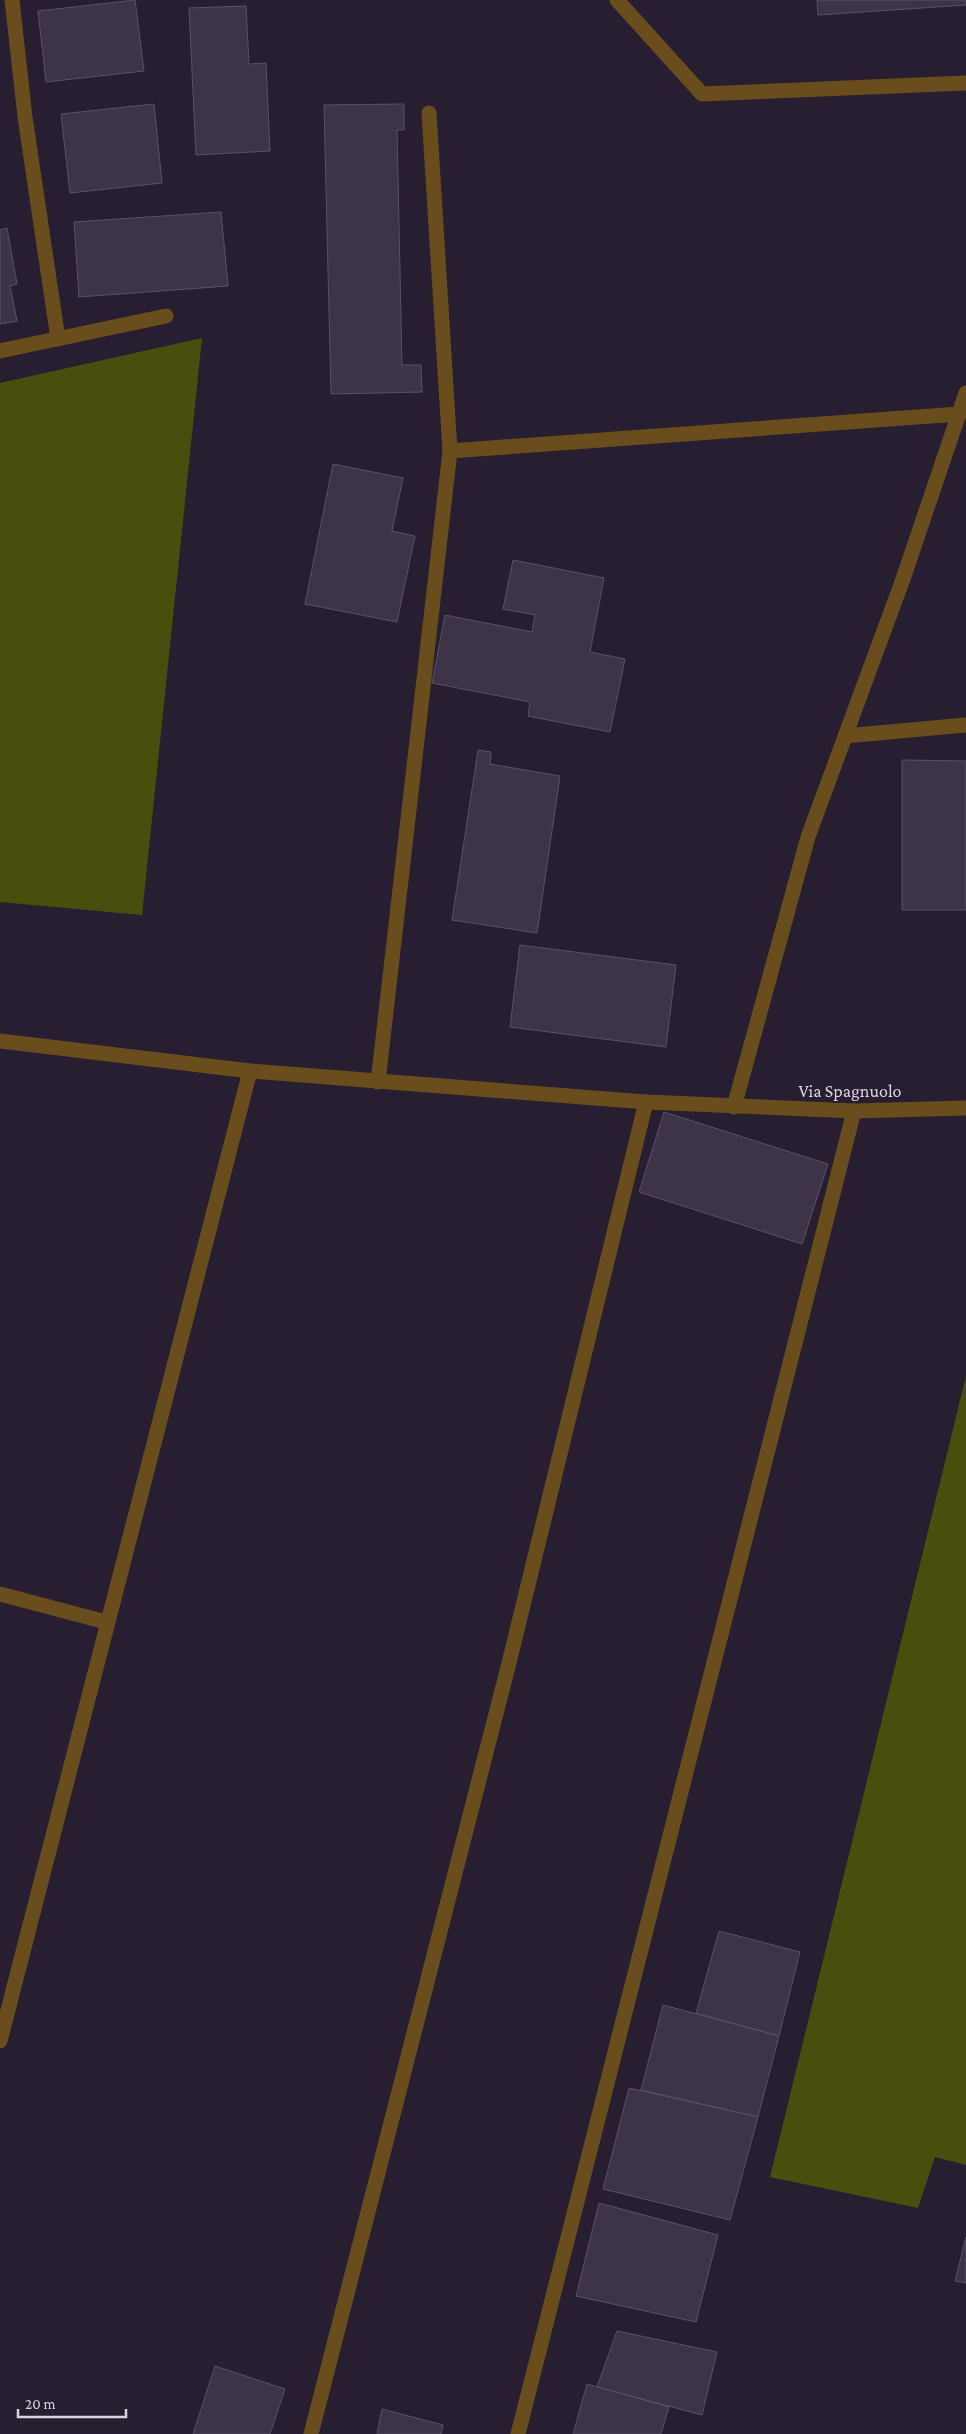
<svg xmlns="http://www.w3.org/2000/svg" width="966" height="2434" font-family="'Crimson Pro',serif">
<rect width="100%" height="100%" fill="#271e31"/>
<!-- green -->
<g fill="#494e0d">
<path d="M202 338 142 915 0 902V383Z"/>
<path d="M966 1376V2165L935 2157 918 2208 770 2177Z"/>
</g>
<!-- building -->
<g fill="#3e3448" stroke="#5a5166">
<path d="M135 0 144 71 46 82 38 11Z"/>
<path d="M817 0H966V5L818 15Z"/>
<path d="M246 6 249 64 266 63 270 151 196 155 189 8Z"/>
<path d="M154 104 162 183 70 193 61 114Z"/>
<path d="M404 104V130H397L402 365H421L422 392 331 394 324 105Z"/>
<path d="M221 212 228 286 79 297 74 222Z"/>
<path d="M7 228 17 284 10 286 17 321 0 324V230Z"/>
<path d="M333 464 403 478 392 531 415 536 397 622 305 604Z"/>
<path d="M513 560 604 578 590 652 625 659 610 732 528 716 530 702 432 683 445 615 532 632 535 615 503 609Z"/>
<path d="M478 750 491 752 490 764 560 776 537 933 452 920Z"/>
<path d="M902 760 966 761V910H902Z"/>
<path d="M520 945 676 965 666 1047 510 1027Z"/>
<path d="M664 1112 828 1164 802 1244 639 1192Z"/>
<path d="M719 1931 800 1952 779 2036 696 2013Z"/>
<path d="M663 2005 779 2036 758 2117 641 2090Z"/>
<path d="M629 2088 758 2117 730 2220 603 2189Z"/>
<path d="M599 2203 718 2235 696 2322 576 2296Z"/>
<path d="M966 2237V2283L955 2281Z"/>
<path d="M617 2331 717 2352 702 2415 597 2387Z"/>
<path d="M215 2366 285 2389 270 2434H193Z"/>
<path d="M587 2384 669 2407 661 2434H573Z"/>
<path d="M382 2409 443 2425 441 2434H377Z"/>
</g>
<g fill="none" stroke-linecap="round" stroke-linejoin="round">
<!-- street -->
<g stroke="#694d1d" stroke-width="15">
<path d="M12 0 25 117 58 339"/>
<path d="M617 0 702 94 966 83"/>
<path d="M0 351 166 316"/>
<path d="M450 451 959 414"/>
<path d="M845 736 966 725"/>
<path d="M0 1041 250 1071 646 1102 854 1111 966 1108"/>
<path d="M378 1082 450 451 429 113"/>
<path d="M734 1107 808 837 903 579 966 393"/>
<path d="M0 1594 106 1622"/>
<path d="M0 2041 250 1071"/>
<path d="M311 2434 508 1667 646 1102"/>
<path d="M518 2434 854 1111"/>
</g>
</g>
<g text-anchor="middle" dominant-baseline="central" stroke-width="4" stroke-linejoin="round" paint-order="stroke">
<!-- street labels -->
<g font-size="18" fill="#dad4e1" stroke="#271e31">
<text x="850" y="1091">Via Spagnuolo</text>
</g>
</g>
<!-- scale -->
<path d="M18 2409v8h108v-8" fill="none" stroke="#dad4e1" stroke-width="2.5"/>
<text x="25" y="2409" font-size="15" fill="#dad4e1" stroke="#271e31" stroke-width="4" paint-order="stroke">20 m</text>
</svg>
